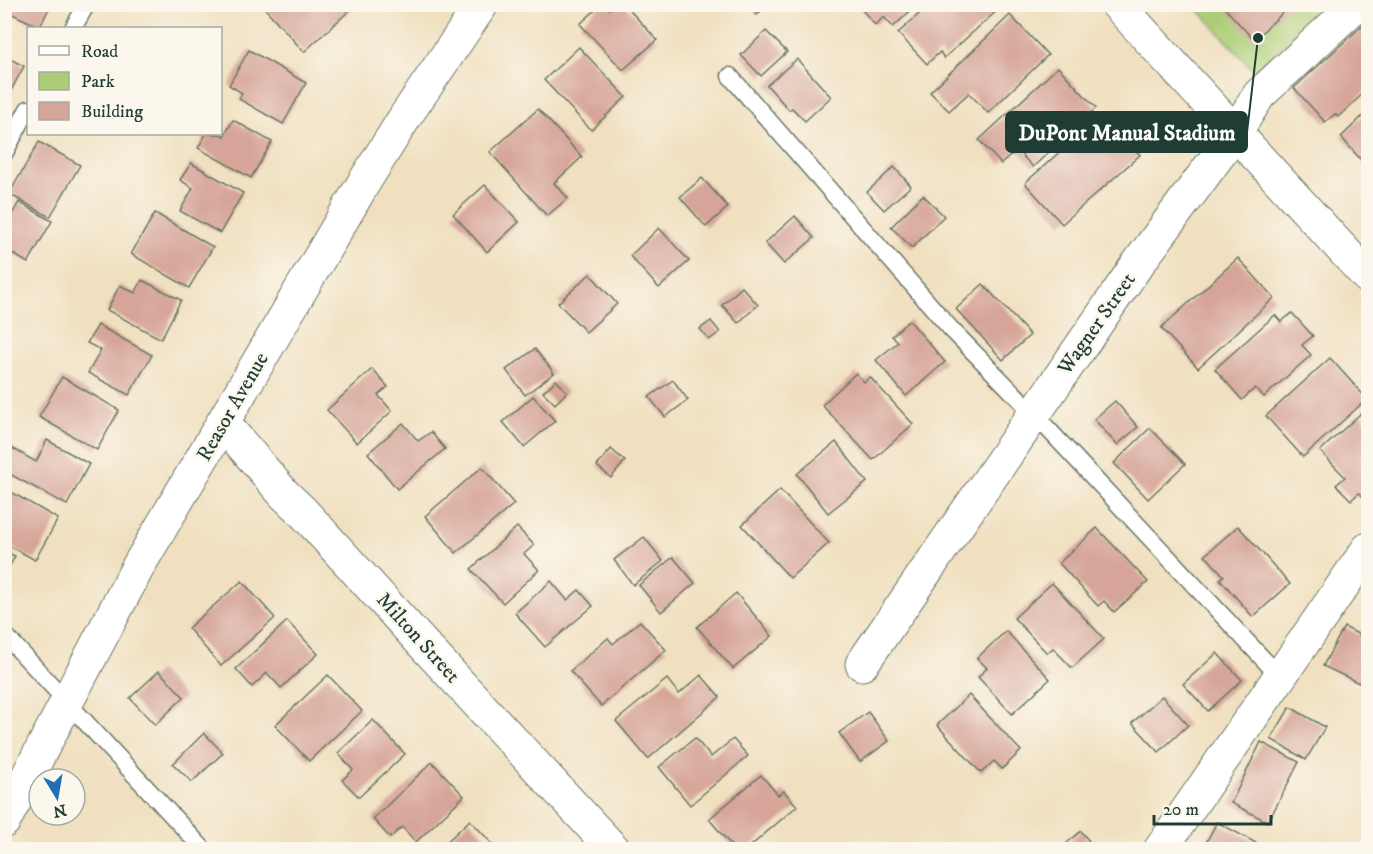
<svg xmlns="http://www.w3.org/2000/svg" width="1373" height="854" font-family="'IM FELL DW Pica',serif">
<rect width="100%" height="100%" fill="#fbf7ec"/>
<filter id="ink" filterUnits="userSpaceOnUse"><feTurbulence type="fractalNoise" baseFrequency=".0167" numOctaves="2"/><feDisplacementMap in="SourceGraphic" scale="12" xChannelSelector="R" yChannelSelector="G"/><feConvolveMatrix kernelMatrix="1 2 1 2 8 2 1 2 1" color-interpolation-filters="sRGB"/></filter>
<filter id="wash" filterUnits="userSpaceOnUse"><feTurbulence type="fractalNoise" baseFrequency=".008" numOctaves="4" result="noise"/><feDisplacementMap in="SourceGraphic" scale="24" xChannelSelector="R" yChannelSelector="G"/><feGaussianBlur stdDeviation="1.35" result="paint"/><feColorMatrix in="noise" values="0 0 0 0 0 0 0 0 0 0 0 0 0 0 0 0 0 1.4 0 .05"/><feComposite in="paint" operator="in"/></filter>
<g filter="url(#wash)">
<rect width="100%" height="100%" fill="#f0e0c0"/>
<!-- green -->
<path fill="#accd75" stroke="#668554" stroke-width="1.5" d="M1194 5H1329L1255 72Z"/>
<g id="blocks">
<!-- building -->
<g fill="#d6a498">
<path d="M5 4H51L40 27 4 10Z"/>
<path d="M261 4H345L350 10 304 52Z"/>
<path d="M602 4H605L609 9 614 4H624L657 40 623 70 580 24Z"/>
<path d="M747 4H768L757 15Z"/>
<path d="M857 4H918L893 27 884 17 875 25Z"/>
<path d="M930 4H997L1000 8 944 58 940 52 927 64 898 33Z"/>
<path d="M1221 4H1292L1254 40Z"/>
<path d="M1010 15 1048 55 988 113 969 93 949 111 930 92Z"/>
<path d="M1368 20V89L1338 117 1335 114 1325 122 1294 88Z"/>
<path d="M766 31 787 52 761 76 741 55Z"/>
<path d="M579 47 626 97 591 130 544 80Z"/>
<path d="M249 50 306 83 283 124 239 99 242 93 229 85Z"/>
<path d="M4 56 24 66 7 98 4 96Z"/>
<path d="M797 59 831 97 805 121 792 108 789 110 767 85Z"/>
<path d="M1058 67 1096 108 1033 167 1017 150 1001 164 979 140Z"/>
<path d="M538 109 582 157 554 183 568 198 547 216 490 152Z"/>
<path d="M1368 111V168L1341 137Z"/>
<path d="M233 120 272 142 251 178 198 148 206 134H220L224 136Z"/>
<path d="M1093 122 1107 136 1116 128 1140 155 1062 224 1025 183Z"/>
<path d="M39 142 80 165 50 217 9 194Z"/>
<path d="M191 163 243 193 220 233 180 211 193 188 180 180Z"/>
<path d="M894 167 911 186 884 210 867 192Z"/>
<path d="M702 178 728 207 706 227 680 197Z"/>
<path d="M485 185 519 222 487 252 453 214Z"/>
<path d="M923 195 944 216 912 248 891 227Z"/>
<path d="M19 202 52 221 28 263 5 249V227Z"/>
<path d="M155 213 213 247 189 288 131 254Z"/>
<path d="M795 216 814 238 784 264 765 243Z"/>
<path d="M659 228 689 261 659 288 630 256Z"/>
<path d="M1238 258 1274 298 1198 368 1161 328Z"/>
<path d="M590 274 617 304 586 332 558 303Z"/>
<path d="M142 280 181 300 161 339 107 310 120 285 135 293Z"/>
<path d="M983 284 1030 335 1003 360 956 309Z"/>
<path d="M742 287 758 305 738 323 722 305Z"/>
<path d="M1292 313 1313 336 1302 345 1311 355 1264 397 1255 388 1242 400 1215 369 1275 315 1281 322Z"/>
<path d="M909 320 945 362 906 396 876 360 898 342 892 336Z"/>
<path d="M711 321 720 332 709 340 700 329Z"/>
<path d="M98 325 152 355 129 395 88 373 101 350 87 343Z"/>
<path d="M535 349 554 373 525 395 506 370Z"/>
<path d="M1330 358 1367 399 1303 457 1266 416Z"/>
<path d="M372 369 388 387 378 395 392 411 357 443 327 410Z"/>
<path d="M856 373 864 382 870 377 913 424 873 460 822 405Z"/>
<path d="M62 377 119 410 97 450 39 417Z"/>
<path d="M556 380 567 392 555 404 543 392Z"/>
<path d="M673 380 688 400 665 417 649 397Z"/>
<path d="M533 396 555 421 524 447 503 422Z"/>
<path d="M1115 401 1138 427 1117 445 1094 419Z"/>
<path d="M1360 414 1368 424V494L1364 498 1359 493 1351 500 1336 485 1345 477 1320 451Z"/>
<path d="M403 423 418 441 431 432 445 449 397 489 368 453Z"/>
<path d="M1150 428 1185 464 1148 499 1114 463Z"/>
<path d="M47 440 89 464 67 505 4 471V462L12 448 36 462Z"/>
<path d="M836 442 867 482 828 513 797 474Z"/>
<path d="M611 449 625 461 611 478 597 466Z"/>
<path d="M482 467 514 504 456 553 425 516Z"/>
<path d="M4 488 58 519 35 560 4 543V520L8 514 4 512Z"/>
<path d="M780 490 829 543 790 578 742 525Z"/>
<path d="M1238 526 1290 584 1253 617 1220 579 1224 576 1205 555Z"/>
<path d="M517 527 534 545 524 554 539 570 503 603 471 569Z"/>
<path d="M1097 528 1148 582 1114 612 1104 601 1098 606 1059 563Z"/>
<path d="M644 537 663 561 633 585 614 560Z"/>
<path d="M4 552 15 556 4 577Z"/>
<path d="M673 557 695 583 661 612 639 585Z"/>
<path d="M242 581 275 618 221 666 188 628Z"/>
<path d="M551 581 567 600 579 590 593 606 545 647 515 613Z"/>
<path d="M1052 583 1104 639 1072 668 1053 648 1047 653 1014 618Z"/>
<path d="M736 593 772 636 733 669 697 627Z"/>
<path d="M287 621 318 654 281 688 267 673 252 687 236 669Z"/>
<path d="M640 621 666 650 601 706 570 671 608 638 613 644Z"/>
<path d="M1344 627 1368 639V664L1359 683 1323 666Z"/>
<path d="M1006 631 1050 679 1012 714 978 677 987 668 977 658Z"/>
<path d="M1217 653 1242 680 1208 711 1183 684Z"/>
<path d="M159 671 184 697 155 725 130 698Z"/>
<path d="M328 675 362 711 309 761 275 725Z"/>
<path d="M701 675 720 697 648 759 616 721 667 679 679 694Z"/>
<path d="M969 695 1021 751 1002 769 994 761 981 773 937 725Z"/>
<path d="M1162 696 1188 725 1159 752 1132 723Z"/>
<path d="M1290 707 1325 727 1306 760 1271 739Z"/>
<path d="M868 712 889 741 860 762 839 733Z"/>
<path d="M373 720 405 754 359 797 342 780 353 770 338 753Z"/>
<path d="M204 733 223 753 192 782 173 764Z"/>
<path d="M695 738 711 757 733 739 748 756 690 805 659 767Z"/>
<path d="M1261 742 1299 762 1268 822 1231 803Z"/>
<path d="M432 762 464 796 416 842 402 827 390 838 373 819Z"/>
<path d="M761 775 778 795 784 791 797 806 746 850H735L709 819Z"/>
<path d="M470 820 498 850H438Z"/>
<path d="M1217 822 1258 844 1255 850H1202Z"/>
<path d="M1081 831 1096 850H1059Z"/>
</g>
</g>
</g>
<g filter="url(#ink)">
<use href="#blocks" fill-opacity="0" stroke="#687665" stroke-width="1.5"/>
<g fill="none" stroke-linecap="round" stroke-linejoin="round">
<defs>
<g id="service">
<path d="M73 28 87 4"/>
<path d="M730 76 951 329 1034 414 1280 677"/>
<path d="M4 154 28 109"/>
<path d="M4 634 204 850"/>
</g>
<g id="minor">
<path d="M224 424 284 494 303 512 422 643 614 850"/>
<path d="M862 664 1137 265 1235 133 1259 95 1357 4"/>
<path d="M4 821 139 565 366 179 407 114 482 4"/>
<path d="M1160 850 1368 549"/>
</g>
<path id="tertiary" d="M1117 4 1368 277"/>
</defs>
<!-- service casing -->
<use href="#service" stroke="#687665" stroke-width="19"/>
<!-- minor casing -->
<use href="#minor" stroke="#687665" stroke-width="35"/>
<!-- tertiary casing -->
<use href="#tertiary" stroke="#687665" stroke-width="35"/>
<!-- service -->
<use href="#service" stroke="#fff" stroke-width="16"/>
<!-- minor -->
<use href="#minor" stroke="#fff" stroke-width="33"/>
<!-- tertiary -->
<use href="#tertiary" stroke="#fff" stroke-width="33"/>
</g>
</g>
<g text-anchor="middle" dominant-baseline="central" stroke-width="5" stroke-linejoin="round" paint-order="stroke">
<!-- street labels -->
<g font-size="21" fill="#1f3d34" stroke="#fbf7ec">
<text transform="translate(1097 324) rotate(-55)">Wagner Street</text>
<text transform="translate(233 407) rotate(-60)">Reasor Avenue</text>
<text transform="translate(418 638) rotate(48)">Milton Street</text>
</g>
</g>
<!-- callouts -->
<path fill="none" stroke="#1f3d34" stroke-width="2" d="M1258 38L1247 132"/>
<circle fill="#1f3d34" stroke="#fbf7ec" stroke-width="2" cx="1258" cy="38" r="6"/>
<rect fill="#1f3d34" stroke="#1f3d34" stroke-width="2" x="1006" y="112" width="241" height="40" rx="6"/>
<g font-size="22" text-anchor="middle" font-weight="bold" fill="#fff">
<text x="1127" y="140">DuPont Manual Stadium</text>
</g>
<!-- margin -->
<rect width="1373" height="854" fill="none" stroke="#fbf7ec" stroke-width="24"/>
<!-- legend -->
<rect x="27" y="27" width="195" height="108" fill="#fbf7ec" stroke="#a3ada2" stroke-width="1.5"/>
<rect x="39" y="46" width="30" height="9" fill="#ffffff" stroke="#a3ada2" stroke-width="1.5"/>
<text x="81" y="57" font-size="18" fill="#1f3d34">Road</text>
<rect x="39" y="72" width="30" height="18" fill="#accd75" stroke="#a3ada2" stroke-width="1.5"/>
<text x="81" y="87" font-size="18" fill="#1f3d34">Park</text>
<rect x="39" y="102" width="30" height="18" fill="#d6a498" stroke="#a3ada2" stroke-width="1.5"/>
<text x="81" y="117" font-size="18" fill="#1f3d34">Building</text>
<!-- north arrow -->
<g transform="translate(57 797) rotate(169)"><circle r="28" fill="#fbf7ec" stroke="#a3ada2" stroke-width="1.5"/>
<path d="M0-4.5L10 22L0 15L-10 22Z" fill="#1f6fb2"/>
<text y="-9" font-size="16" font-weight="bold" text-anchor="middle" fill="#1f3d34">N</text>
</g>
<!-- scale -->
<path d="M1154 815v9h117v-9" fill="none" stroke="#1f3d34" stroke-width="3"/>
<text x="1163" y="815" font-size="18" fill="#1f3d34" stroke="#fbf7ec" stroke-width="4.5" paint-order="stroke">20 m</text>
</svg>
